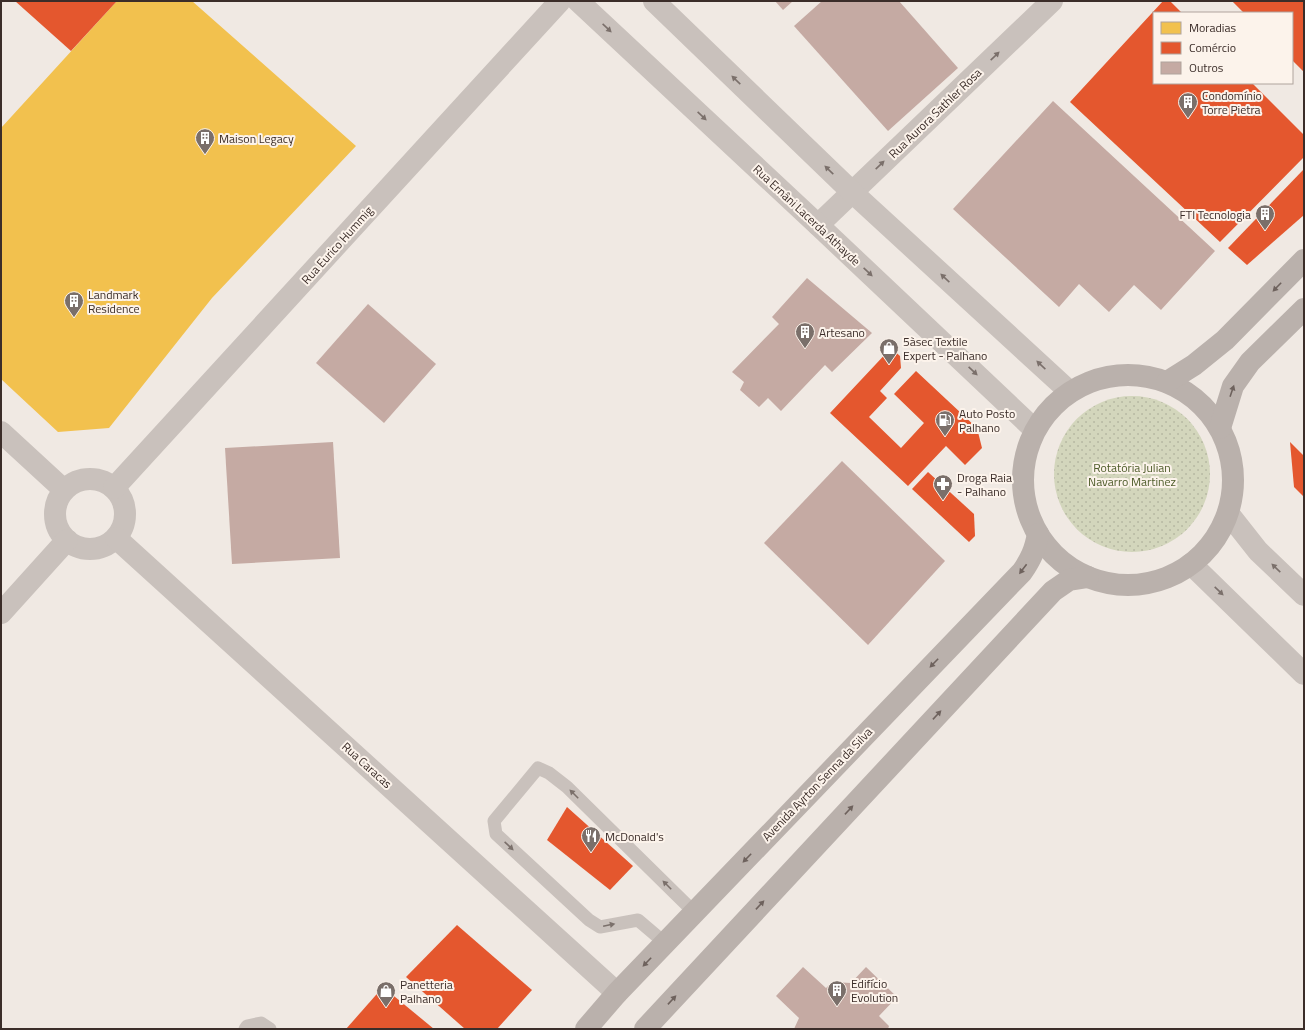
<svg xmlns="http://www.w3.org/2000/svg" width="1305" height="1030" font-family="'Titillium Web',sans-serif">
<defs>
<pattern id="park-dots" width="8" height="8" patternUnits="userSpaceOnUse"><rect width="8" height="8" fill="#d3d6bc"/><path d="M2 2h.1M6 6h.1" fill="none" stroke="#b6b8a2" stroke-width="1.8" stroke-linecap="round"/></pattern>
</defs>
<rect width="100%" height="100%" fill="#f0e9e3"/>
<!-- park -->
<circle fill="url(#park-dots)" cx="1132" cy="474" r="78"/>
<!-- homes -->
<path fill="#f2c14e" d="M117 1H192L356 146 212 298 109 428 58 432 1 379V128Z"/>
<!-- shops -->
<g fill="#e4572e">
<path d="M15 1H117L71 51Z"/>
<path d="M1163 1H1170L1182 13H1154V83H1252L1304 135V157L1220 242 1070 102Z"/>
<path d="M1232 1H1304V72L1292 60V13H1244Z"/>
<path d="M1304 169V215L1247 265 1228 248Z"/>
<path d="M891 348 900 356 901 368 880 391 887 398 869 417 901 448 924 423 894 394 916 371 977 428 982 448 965 465 946 446 908 486 830 413Z"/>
<path d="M1290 442 1304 456V497L1294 487Z"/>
<path d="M928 472 974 514 975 536 969 542 912 489Z"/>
<path d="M567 807 633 866 610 890 547 840Z"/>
<path d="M457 925 532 990 497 1029H465L406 977Z"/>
<path d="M383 987 434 1029H346Z"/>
</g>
<!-- building -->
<g fill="#c5aaa3">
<path d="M775 1H793L783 10Z"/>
<path d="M822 1H899L958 68 888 131 794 26Z"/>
<path d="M1053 101 1215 251 1161 310 1134 285 1109 312 1079 284 1059 307 953 209Z"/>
<path d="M807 278 872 333 832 372 825 365 781 411 768 398 759 407 740 390 744 382 732 372 779 324 772 317Z"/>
<path d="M368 304 436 364 384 423 316 363Z"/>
<path d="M333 442 340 558 232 564 225 448Z"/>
<path d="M842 461 945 561 868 645 764 543Z"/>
<path d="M803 967 826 988 832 982 851 983 866 967 897 997 879 1016 889 1026 888 1029H794L799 1018 776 996Z"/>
</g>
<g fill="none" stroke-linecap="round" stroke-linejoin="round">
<!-- service -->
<g stroke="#c9c1bc" stroke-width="13">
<path d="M665 943 638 920 600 927 589 920 496 834 494 821 538 768 549 773 567 787 694 912"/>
<path d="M245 1029 247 1026 261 1023 270 1029"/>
</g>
<!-- minor -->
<g stroke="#c9c1bc" stroke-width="22">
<path d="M818 225 1052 1"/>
<path d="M1 432 64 490"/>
<circle cx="90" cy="514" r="35"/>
<path d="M114 488 560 1"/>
<path d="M116 538 617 993"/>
<path d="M1 613 67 540"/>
</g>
<!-- tertiary -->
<g stroke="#c9c1bc" stroke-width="22">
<path d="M578 1 818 225 1035 430"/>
<path d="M654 1 852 192 1070 392"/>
<path d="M1228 513 1258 551 1304 595"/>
<path d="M1191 564 1304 674"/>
</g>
<!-- secondary -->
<g stroke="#bab1ac" stroke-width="22">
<circle cx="1128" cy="480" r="105"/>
<path d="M1167 382 1194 365 1225 340 1304 260"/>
<path d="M1220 428 1233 386 1250 362 1304 309"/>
<path d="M586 1029 617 993 1022 572C1031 559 1035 550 1038 534"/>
<path d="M645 1029 1053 591 1069 580 1088 577"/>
</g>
</g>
<!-- one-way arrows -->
<defs><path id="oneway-solid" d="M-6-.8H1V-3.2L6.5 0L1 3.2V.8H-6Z"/></defs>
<g fill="#7b706b">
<use href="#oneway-solid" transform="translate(607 28) rotate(43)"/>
<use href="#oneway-solid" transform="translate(995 56) rotate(-44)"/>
<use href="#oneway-solid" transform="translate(736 80) rotate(-136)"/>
<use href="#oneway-solid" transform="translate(702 116) rotate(43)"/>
<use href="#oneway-solid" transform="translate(880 165) rotate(-44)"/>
<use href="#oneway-solid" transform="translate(829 170) rotate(-136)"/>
<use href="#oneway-solid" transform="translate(868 272) rotate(43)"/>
<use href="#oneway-solid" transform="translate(945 278) rotate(-137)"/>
<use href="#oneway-solid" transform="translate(1041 365) rotate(-137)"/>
<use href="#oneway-solid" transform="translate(973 371) rotate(43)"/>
<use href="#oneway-solid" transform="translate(1276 568) rotate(-136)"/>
<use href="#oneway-solid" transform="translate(1219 591) rotate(44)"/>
<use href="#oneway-solid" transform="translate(574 794) rotate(-135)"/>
<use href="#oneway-solid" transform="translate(509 846) rotate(43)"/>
<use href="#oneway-solid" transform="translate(667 885) rotate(-135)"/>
<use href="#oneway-solid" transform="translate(609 925) rotate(-12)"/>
</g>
<g fill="#6e625d">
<use href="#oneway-solid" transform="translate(1277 287) rotate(134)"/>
<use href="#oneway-solid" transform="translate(1232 391) rotate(-71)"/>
<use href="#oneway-solid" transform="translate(1023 569) rotate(127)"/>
<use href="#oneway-solid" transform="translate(934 663) rotate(134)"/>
<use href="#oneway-solid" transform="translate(937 715) rotate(-47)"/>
<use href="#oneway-solid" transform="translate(849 810) rotate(-47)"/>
<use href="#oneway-solid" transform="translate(747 858) rotate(134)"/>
<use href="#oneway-solid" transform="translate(760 905) rotate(-47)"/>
<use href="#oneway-solid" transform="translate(647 962) rotate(134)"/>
<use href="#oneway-solid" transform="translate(672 1000) rotate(-47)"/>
</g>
<!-- icons -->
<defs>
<symbol id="building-pin" viewBox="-11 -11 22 30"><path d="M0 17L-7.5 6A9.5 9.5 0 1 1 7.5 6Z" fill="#7a6f6a" stroke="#fcf3eb"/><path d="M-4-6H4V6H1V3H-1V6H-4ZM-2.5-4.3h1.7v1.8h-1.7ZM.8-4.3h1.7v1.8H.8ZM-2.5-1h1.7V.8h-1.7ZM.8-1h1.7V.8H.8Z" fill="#fff"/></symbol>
<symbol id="shop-pin" viewBox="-11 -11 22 30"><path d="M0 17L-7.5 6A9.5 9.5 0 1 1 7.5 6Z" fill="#7a6f6a" stroke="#fcf3eb"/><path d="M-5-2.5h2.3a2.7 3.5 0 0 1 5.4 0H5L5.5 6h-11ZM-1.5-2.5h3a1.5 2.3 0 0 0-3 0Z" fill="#fff"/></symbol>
<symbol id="fuel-pin" viewBox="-11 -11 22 30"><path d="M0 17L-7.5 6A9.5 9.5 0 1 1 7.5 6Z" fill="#7a6f6a" stroke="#fcf3eb"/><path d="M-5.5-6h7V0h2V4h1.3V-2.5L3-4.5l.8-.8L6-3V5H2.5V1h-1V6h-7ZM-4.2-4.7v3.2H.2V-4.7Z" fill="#fff"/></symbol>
<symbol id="pharmacy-pin" viewBox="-11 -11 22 30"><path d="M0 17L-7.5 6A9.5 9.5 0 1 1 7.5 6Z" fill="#7a6f6a" stroke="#fcf3eb"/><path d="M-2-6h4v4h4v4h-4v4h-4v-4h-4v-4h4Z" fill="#fff"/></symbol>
<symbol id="restaurant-pin" viewBox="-11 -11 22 30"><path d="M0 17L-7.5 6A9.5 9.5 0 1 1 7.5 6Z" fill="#7a6f6a" stroke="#fcf3eb"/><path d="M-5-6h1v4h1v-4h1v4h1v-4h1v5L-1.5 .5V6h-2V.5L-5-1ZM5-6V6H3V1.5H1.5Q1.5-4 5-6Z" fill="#fff"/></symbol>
</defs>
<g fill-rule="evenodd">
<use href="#building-pin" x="1177" y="91" width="22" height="30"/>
<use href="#building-pin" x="194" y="127" width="22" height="30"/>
<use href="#building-pin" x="1254" y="203" width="22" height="30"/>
<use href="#building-pin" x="63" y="290" width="22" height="30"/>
<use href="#building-pin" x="794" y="321" width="22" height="30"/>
<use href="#shop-pin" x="878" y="337" width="22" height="30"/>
<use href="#fuel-pin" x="934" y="409" width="22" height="30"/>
<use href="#pharmacy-pin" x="932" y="473" width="22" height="30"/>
<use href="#restaurant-pin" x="580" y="825" width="22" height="30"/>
<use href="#building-pin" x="826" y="979" width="22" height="30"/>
<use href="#shop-pin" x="375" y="980" width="22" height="30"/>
</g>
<g text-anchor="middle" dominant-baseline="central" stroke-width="4" stroke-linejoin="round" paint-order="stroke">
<!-- poi labels -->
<g font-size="12" fill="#3b2d29" stroke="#fcf3eb" text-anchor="start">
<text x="1202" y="95">Condomínio<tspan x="1202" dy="14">Torre Pietra</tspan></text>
<text x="219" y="138">Maison Legacy</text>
<text x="1251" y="214" text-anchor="end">FTI Tecnologia</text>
<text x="88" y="294">Landmark<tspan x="88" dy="14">Residence</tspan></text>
<text x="819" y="332">Artesano</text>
<text x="903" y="341">5àsec Textile<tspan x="903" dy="14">Expert - Palhano</tspan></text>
<text x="959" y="413">Auto Posto<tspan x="959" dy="14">Palhano</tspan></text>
<text x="957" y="477">Droga Raia<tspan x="957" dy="14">- Palhano</tspan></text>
<text x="605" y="836">McDonald's</text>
<text x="851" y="983">Edifício<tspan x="851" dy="14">Evolution</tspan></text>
<text x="400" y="984">Panetteria<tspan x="400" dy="14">Palhano</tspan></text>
</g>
<!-- street labels -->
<g font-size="12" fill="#3b2d29" stroke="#fcf3eb">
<text transform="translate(935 113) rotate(-44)">Rua Aurora Sathler Rosa</text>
<text transform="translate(807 215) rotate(43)">Rua Ernâni Lacerda Athayde</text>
<text transform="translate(337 245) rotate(-48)">Rua Eurico Hummig</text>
<text transform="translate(367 765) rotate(42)">Rua Caracas</text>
<text transform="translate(817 784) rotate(-46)">Avenida Ayrton Senna da Silva</text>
</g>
<!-- park labels -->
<g font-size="12" fill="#4e5c2a" stroke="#fcf3eb">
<text x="1132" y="467">Rotatória Julian<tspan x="1132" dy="14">Navarro Martinez</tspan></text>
</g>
</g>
<!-- border -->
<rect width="1305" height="1030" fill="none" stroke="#3b2d29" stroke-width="4"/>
<!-- legend -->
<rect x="1153" y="12" width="140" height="72" fill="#fcf3eb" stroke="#afa49d"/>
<rect x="1161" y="22" width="20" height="12" fill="#f2c14e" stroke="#afa49d"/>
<text x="1189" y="32" font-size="12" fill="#3b2d29">Moradias</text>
<rect x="1161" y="42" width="20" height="12" fill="#e4572e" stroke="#afa49d"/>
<text x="1189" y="52" font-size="12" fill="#3b2d29">Comércio</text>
<rect x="1161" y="62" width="20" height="12" fill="#c5aaa3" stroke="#afa49d"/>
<text x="1189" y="72" font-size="12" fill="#3b2d29">Outros</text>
</svg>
